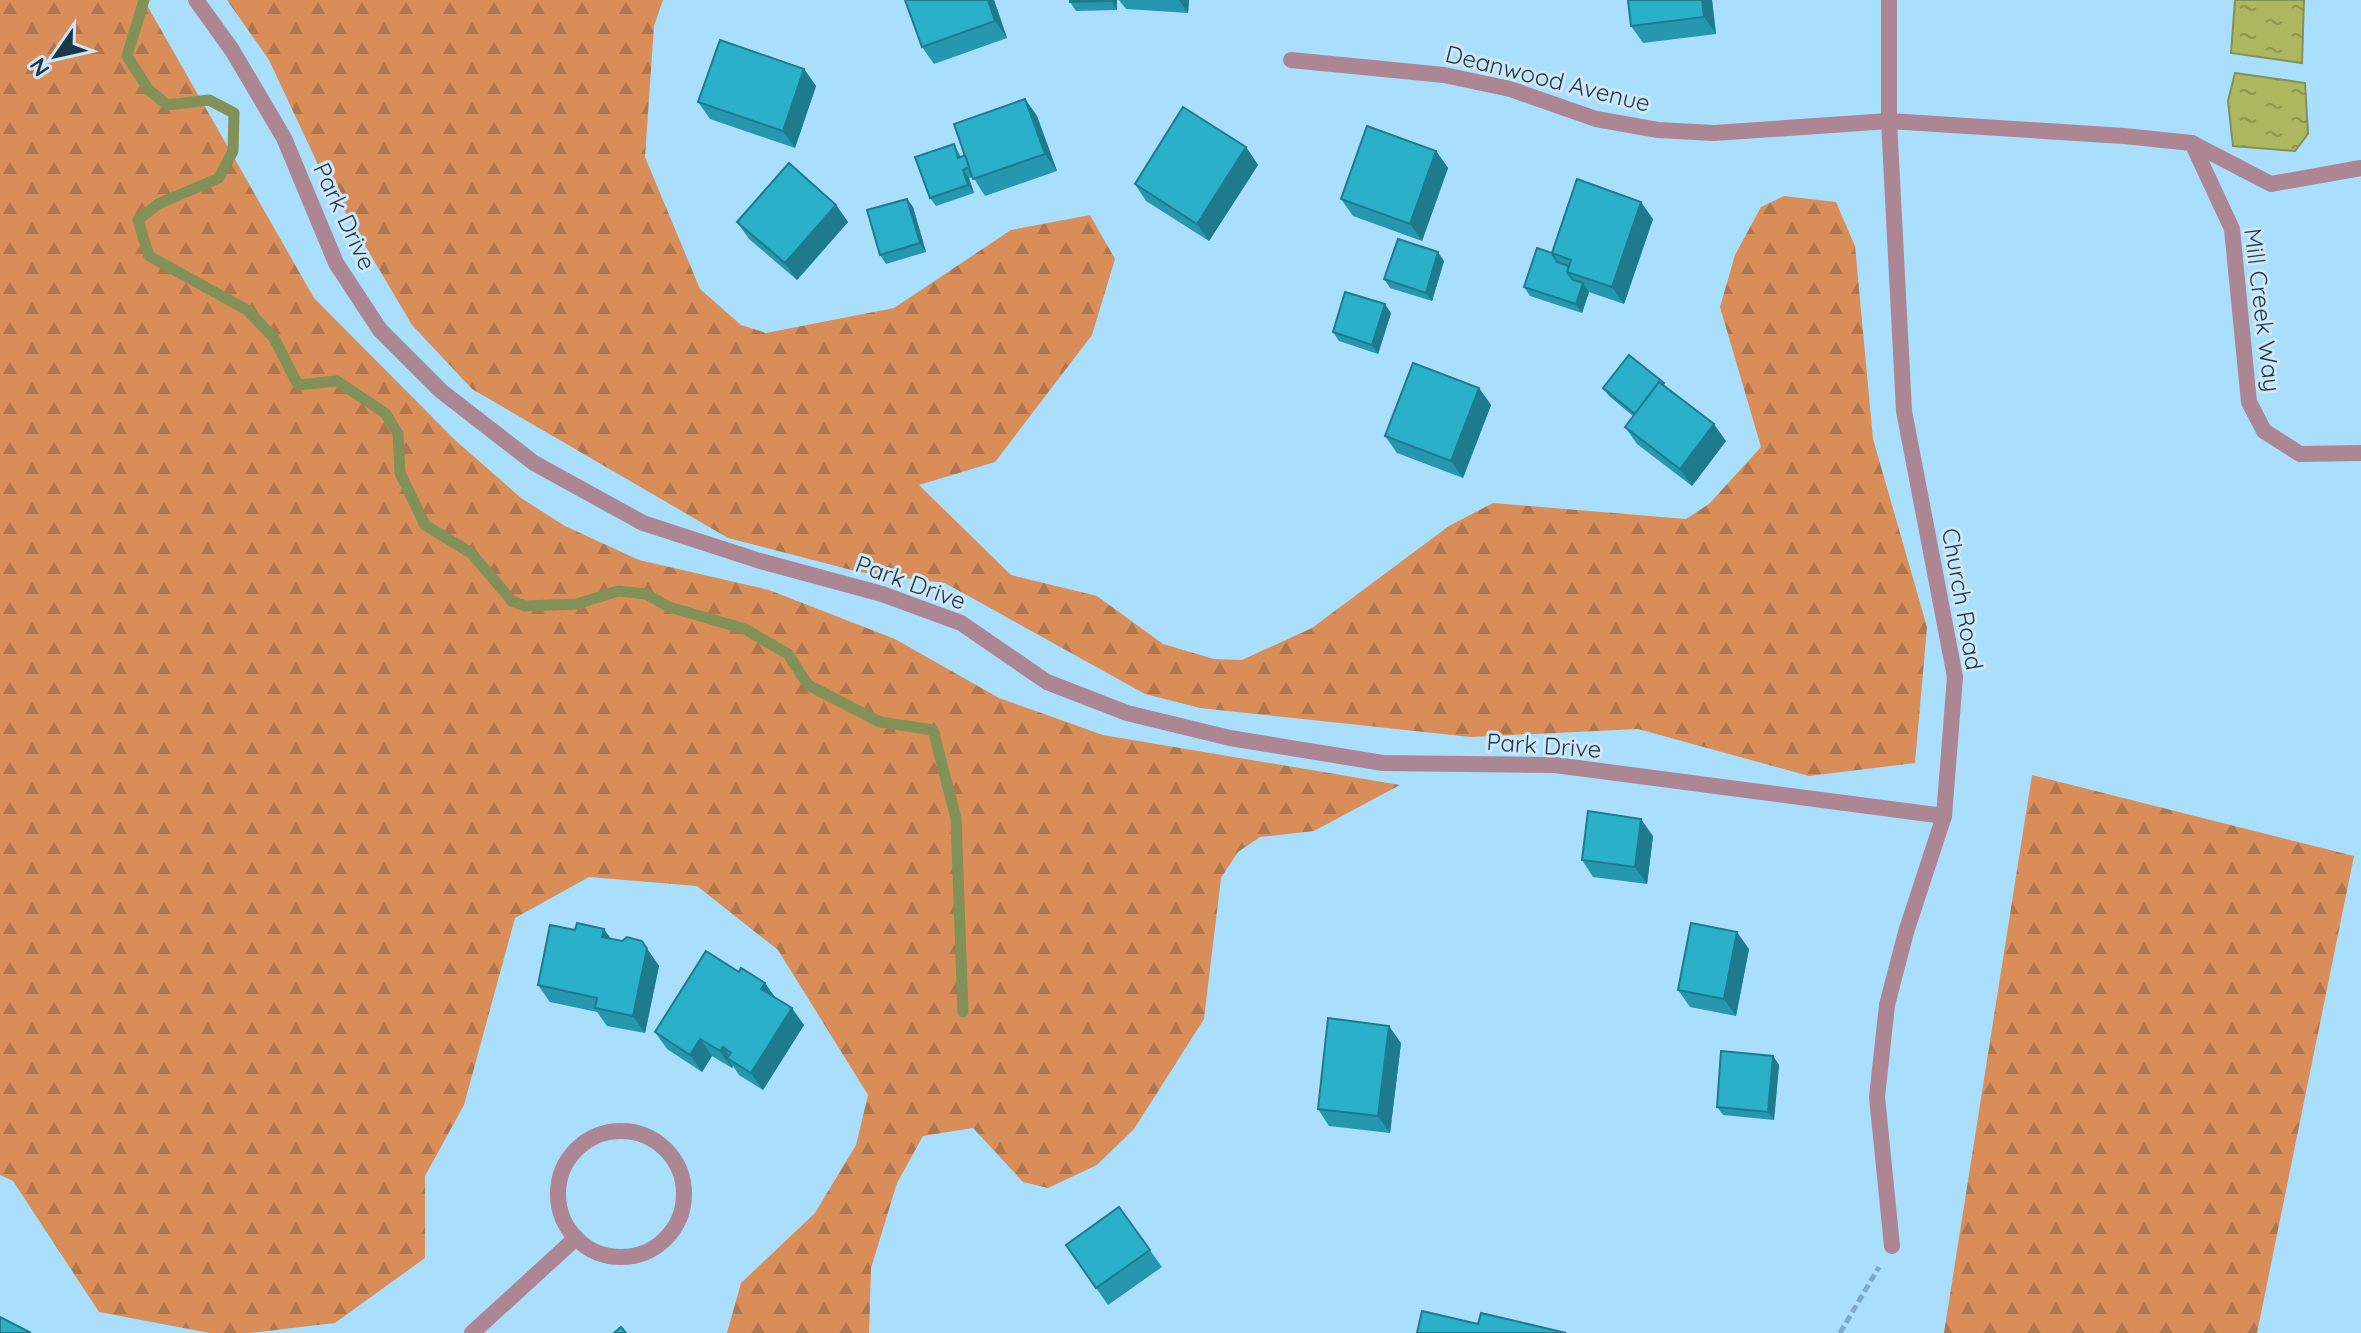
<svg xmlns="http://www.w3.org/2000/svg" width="2361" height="1333" font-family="Quicksand,sans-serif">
<defs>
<pattern id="forest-firs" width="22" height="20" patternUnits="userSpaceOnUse" patternTransform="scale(2)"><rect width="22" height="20" fill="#d98e5a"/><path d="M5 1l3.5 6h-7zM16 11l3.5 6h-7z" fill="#af754c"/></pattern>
<pattern id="water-ripples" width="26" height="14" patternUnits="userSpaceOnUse" patternTransform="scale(2)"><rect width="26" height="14" fill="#adb75f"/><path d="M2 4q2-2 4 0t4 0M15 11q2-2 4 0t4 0" fill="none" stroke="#8c9650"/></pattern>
</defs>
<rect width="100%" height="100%" fill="#a9defd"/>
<!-- forest -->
<g fill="url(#forest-firs)">
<path d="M0 0H144L314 298 455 440 521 498 565 526 639 560 769 590 895 639 999 698 1103 735 1400 785 1314 831 1260 837 1238 852 1221 878 1204 1019 1134 1129 1097 1165 1048 1188 1023 1182 973 1128 923 1136 897 1183 871 1268 869 1333H727L741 1283 815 1213 856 1145 868 1095 778 950 697 886 589 877 515 918 464 1105 425 1176V1258L335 1323 249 1333H210L99 1312 13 1181 0 1175Z"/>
<path d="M227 0H663L654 26 645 157 700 289 741 325 766 333 894 308 1011 230 1090 215 1115 259 1092 335 995 462 919 485 1011 575 1097 596 1163 644 1214 659 1242 660 1312 628 1449 526 1493 503 1686 519 1709 504 1761 447 1720 307 1735 255 1761 207 1784 196 1836 202 1855 246 1873 439 1927 627 1915 763 1809 776 1638 729 1471 737 1200 708 1145 694 945 583 859 572 728 538 472 389 412 325 321 171 269 60Z"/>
<path d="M2032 775 2354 856 2257 1333H1944Z"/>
</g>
<!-- water -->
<g fill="url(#water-ripples)" stroke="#829158" stroke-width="2">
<path d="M2235 0H2304L2302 63 2231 53Z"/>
<path d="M2235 73 2305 83 2308 134 2295 151 2233 146 2228 101Z"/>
</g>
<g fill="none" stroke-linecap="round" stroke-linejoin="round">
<!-- stream -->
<path stroke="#829158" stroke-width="11" d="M144 0 127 56 148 89 167 105 209 100 234 113 233 151 219 178 158 204 138 220 149 256 247 310 274 338 298 385 337 381 385 413 398 434 400 473 425 525 471 553 512 601 525 606 577 604 618 591 646 594 669 607 745 629 788 654 808 685 880 722 933 730 956 818 963 1012"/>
<!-- path -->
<path stroke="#7eabc6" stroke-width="5" stroke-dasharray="8 4" stroke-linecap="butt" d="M1840 1333 1879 1267"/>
<!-- minor -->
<g stroke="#ad8694" stroke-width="16">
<path d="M196 0 232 50 284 138 336 263 380 330 441 391 534 463 643 523 760 561 882 594 961 623 1047 682 1127 713 1230 738 1383 763 1555 765 1944 816"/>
<path d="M1889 0V121L1904 411 1955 677 1944 816 1906 932 1887 1005 1877 1097 1892 1246"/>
<path d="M1291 60 1444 75 1510 89 1596 119 1658 130 1714 133 1889 121 2124 136 2192 143 2271 184 2361 168"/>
<path d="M2192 143 2232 229 2249 402 2264 431 2300 454 2361 453"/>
<circle cx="621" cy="1194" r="63"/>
<path d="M472 1333 576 1238"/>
</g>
</g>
<!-- wall -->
<g fill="#2597ae">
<path d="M905 0H994L1007 38 934 64 922 47Z"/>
<path d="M1117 0V10L1076 11 1070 2Z"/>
<path d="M1119 0H1189L1188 13 1126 9Z"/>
<path d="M1712 0 1716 34 1643 43 1631 26Z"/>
<path d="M804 69 816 86 795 148 710 119 698 102Z"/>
<path d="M1025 99 1037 116 1057 171 985 196 973 177 969 178 974 193 936 206 930 198 954 144 961 157 965 155Z"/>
<path d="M1246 147 1258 165 1209 241 1146 201 1135 184Z"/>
<path d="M1436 151 1448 168 1422 241 1353 216 1341 199Z"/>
<path d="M907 199 913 207 926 252 886 264 880 255Z"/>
<path d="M836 205 848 222 797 280 749 239 737 222Z"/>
<path d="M1653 219 1624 304 1589 292 1582 313 1530 296 1524 287 1552 253Z"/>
<path d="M1444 261 1432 301 1390 288 1384 279Z"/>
<path d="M1391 313 1378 354 1339 341 1333 332Z"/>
<path d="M1479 388 1491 405 1463 478 1397 453 1385 436Z"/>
<path d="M1603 388H1667L1726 441 1692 486 1637 444 1625 427 1633 416 1609 396Z"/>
<path d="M1653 836 1647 884 1593 877 1582 860Z"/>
<path d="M611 939 622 941H642L659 966 645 1033 607 1026 597 1012 550 1002 538 985Z"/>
<path d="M1749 949 1736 1016 1690 1007 1678 990Z"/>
<path d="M739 972 765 983 775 998 804 1025 763 1090 739 1075 733 1066 732 1068 712 1056 702 1072 667 1049 655 1032Z"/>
<path d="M1401 1043 1390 1133 1329 1126 1318 1109Z"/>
<path d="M1773 1056 1779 1065 1774 1120 1723 1115 1717 1107Z"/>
<path d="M1119 1207 1162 1267 1108 1305 1066 1245Z"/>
</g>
<!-- shaded-wall -->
<g fill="#1e7b8d">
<path d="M988 0H994L1007 38 995 21Z"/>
<path d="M1111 0H1117V10L1111 1Z"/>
<path d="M1179 0H1189L1188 13Z"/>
<path d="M1702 0H1712L1716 34 1704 17Z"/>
<path d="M804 69 816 86 795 148 783 131Z"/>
<path d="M1025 99 1037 116 1057 171 1045 154Z"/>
<path d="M1246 147 1258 165 1209 241 1197 224Z"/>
<path d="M1436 151 1448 168 1422 241 1410 224Z"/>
<path d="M963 170 969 178 974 193 968 185Z"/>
<path d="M907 199 913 207 926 252 920 243Z"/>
<path d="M1641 202 1653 219 1624 304 1612 287Z"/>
<path d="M836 205 848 222 797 280 785 263Z"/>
<path d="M1438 252 1444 261 1432 301 1426 293Z"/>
<path d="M1583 283 1589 292 1582 313 1576 304Z"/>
<path d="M1385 304 1391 313 1378 354 1372 345Z"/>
<path d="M1479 388 1491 405 1463 478 1451 461Z"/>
<path d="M1714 424 1726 441 1692 486 1680 469Z"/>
<path d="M1641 819 1653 836 1647 884 1635 867Z"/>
<path d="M604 929 616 946 602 937Z"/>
<path d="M1737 932 1749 949 1736 1016 1724 999Z"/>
<path d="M647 949 659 966 645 1033 633 1016Z"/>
<path d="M765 983 777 1000 761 989Z"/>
<path d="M792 1008 804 1025 763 1090 751 1073Z"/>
<path d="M1389 1026 1401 1043 1390 1133 1378 1116Z"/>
<path d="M700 1039 712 1056 702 1072 690 1055Z"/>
<path d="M723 1047 732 1061 727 1058 733 1066 732 1068 720 1051Z"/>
<path d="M1773 1056 1779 1065 1774 1120 1768 1112Z"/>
</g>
<!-- building -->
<g fill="#2bb0ca" stroke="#1e7b8d" stroke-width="2">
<path d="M905 0H988L995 21 922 47Z"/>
<path d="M1070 0H1111V1L1070 2Z"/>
<path d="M1628 0H1702L1704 17 1631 26Z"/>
<path d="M720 40 804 69 783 131 698 102Z"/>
<path d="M1025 99 1045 154 973 179 954 124Z"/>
<path d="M1183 107 1246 147 1197 224 1135 184Z"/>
<path d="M1367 126 1436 151 1410 224 1341 199Z"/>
<path d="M954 144 958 158 965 155 969 167 963 170 968 185 930 198 915 157Z"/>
<path d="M789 163 836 205 785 263 737 222Z"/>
<path d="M1577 179 1641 202 1612 287 1567 272 1571 260 1552 253Z"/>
<path d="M907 199 920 243 880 255 867 210Z"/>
<path d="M1398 239 1438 252 1426 293 1384 279Z"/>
<path d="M1537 248 1552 253 1557 262 1569 266 1567 272 1573 280 1583 283 1576 304 1524 287Z"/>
<path d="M1345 292 1385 304 1372 345 1333 332Z"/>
<path d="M1629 355 1664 383 1663 385 1659 382 1635 414 1603 388Z"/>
<path d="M1413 363 1479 388 1451 461 1385 436Z"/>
<path d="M1659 382 1714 424 1680 469 1625 427Z"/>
<path d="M1588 811 1641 819 1635 867 1582 860Z"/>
<path d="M577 923 604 929 602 937 622 941 627 937 642 941 647 949 633 1016 595 1008 597 998 538 985 550 925 575 930Z"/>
<path d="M1691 923 1737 932 1724 999 1678 990Z"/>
<path d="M706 951 739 972 741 968 765 983 761 989 792 1008 751 1073 727 1058 731 1053 723 1047 720 1051 700 1039 690 1055 655 1032Z"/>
<path d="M1328 1018 1389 1026 1378 1116 1318 1109Z"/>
<path d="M1721 1051 1773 1056 1768 1112 1717 1107Z"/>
<path d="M1119 1207 1150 1250 1096 1288 1066 1245Z"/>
<path d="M1422 1311 1478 1324 1481 1313 1566 1333H1417Z"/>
<path d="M0 1317 31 1333H0Z"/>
<path d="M621 1327 626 1333H614Z"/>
</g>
<g text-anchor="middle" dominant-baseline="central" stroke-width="6" stroke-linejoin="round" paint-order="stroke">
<!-- street labels -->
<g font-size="24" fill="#1d3848" stroke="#cde7f7">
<text transform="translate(1548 78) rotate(14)">Deanwood Avenue</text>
<text transform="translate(345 216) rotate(65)">Park Drive</text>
<text transform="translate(2263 310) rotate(83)">Mill Creek Way</text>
<text transform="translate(911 582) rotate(20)">Park Drive</text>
<text transform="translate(1963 599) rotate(80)">Church Road</text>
<text transform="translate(1544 745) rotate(4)">Park Drive</text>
</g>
</g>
<!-- north arrow -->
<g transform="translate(56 56) rotate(236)" stroke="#cde7f7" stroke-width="6" paint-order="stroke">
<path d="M0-6L14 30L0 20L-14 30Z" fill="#1d3848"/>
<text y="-12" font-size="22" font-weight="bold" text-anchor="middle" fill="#1d3848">N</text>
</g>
</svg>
